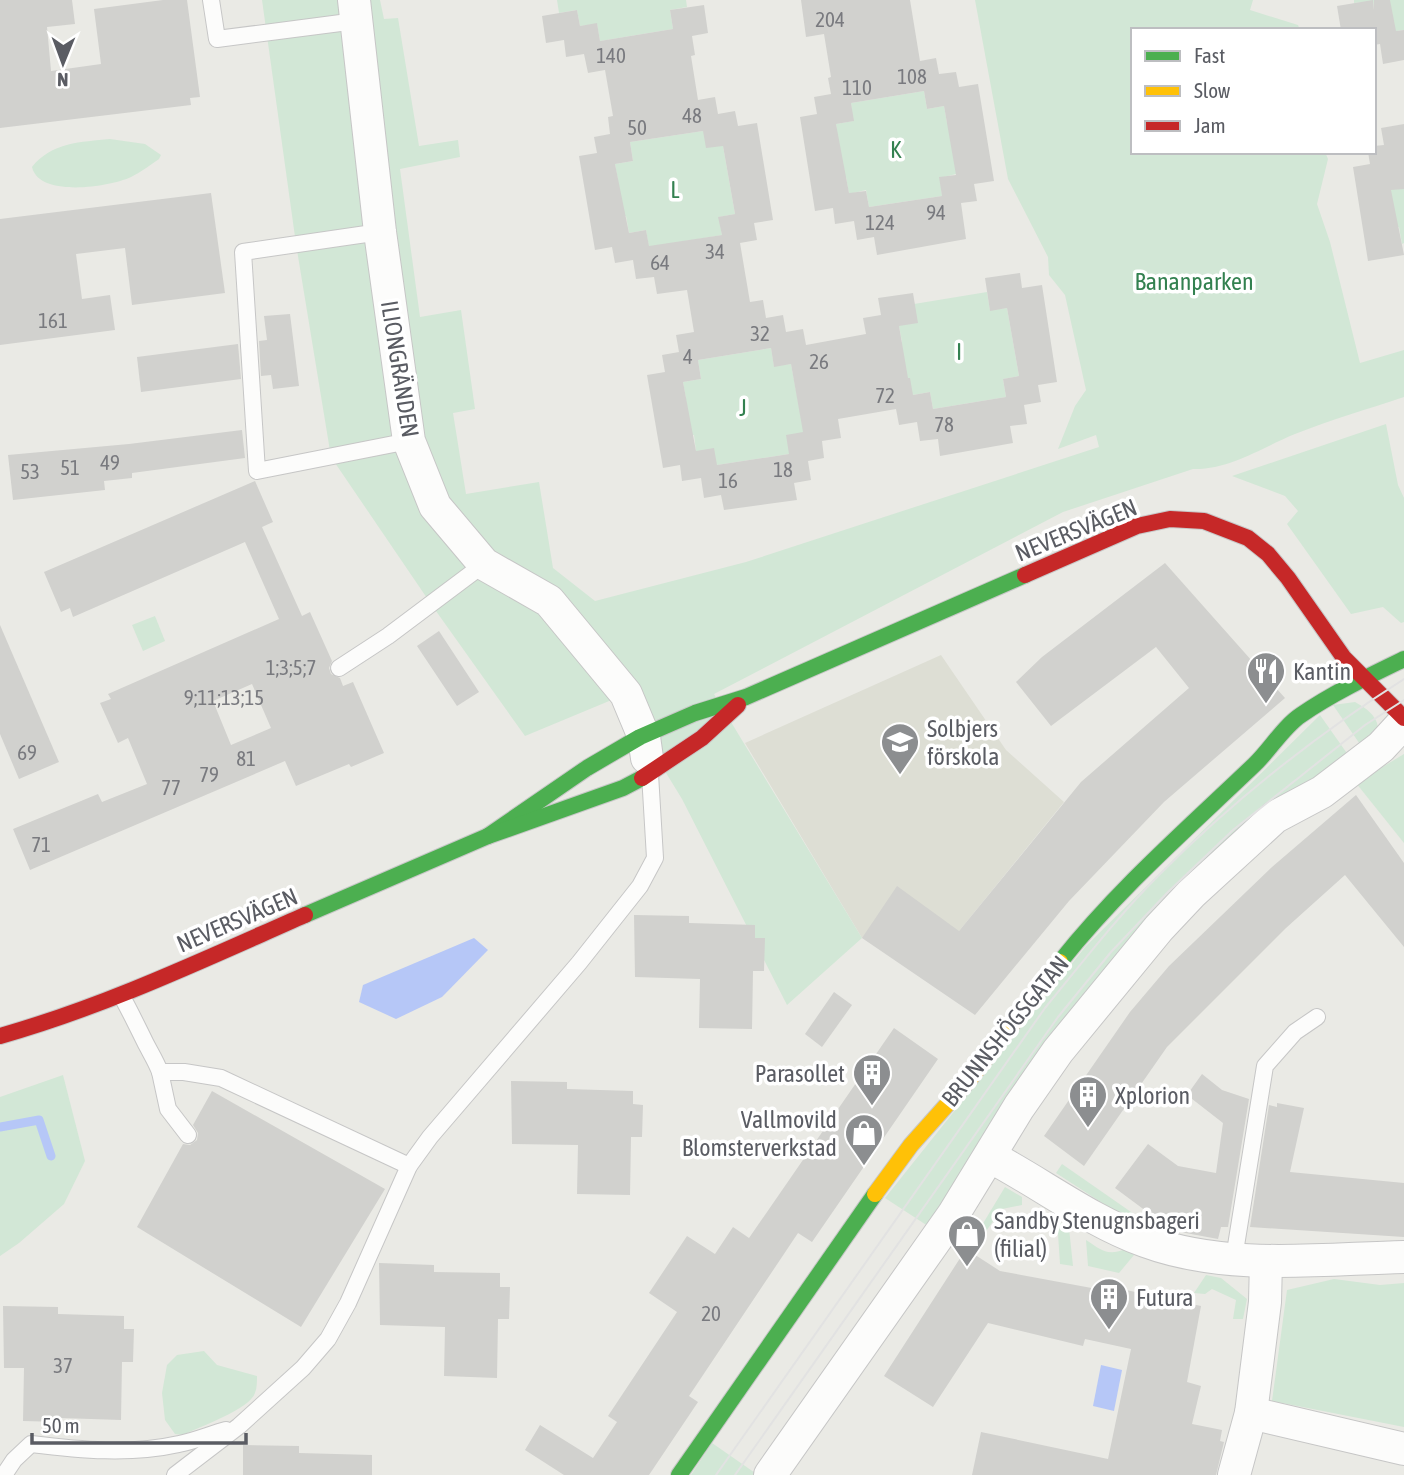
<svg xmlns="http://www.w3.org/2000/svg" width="1404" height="1475" font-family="'Asap Condensed',sans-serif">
<rect width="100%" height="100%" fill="#eaeae5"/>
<!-- education -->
<path fill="#ddded4" d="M941 655 1006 750 1064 802 959 931 862 938 745 743Z"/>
<!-- green -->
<g fill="#d2e7d6">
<path d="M262 0H380L384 19 398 18 419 146 458 140 460 157 400 169 420 317 461 310 475 409 453 413 466 494 539 482 553 568 595 601 746 562 1099 447 1096 435 1058 449 1075 406 1086 390 1065 295 1049 275 1048 257 1008 179 975 0H1253L1250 10 1298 25 1300 30H1133V152H1325L1328 159 1317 204 1330 242 1360 363 1404 350V397C1368 409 1330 420 1295 434 1263 447 1229 470 1193 469L1063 512 714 694 862 938 787 1005 682 799 644 737 626 694 525 736 431 604 331 457 296 244Z"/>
<path d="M557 0H686L687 7 670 10 673 29 600 41 597 24 580 26 577 10 559 13Z"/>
<path d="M1354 0H1404V30L1396 31 1375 17 1373 1 1354 3Z"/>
<path d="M924 91 927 109 944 106 947 123 964 120 956 174 940 178 942 196 869 207 866 190 849 194 846 177 828 180 838 141 836 124 853 121 851 103Z"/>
<path d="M703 131 723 146 735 214 719 217 722 235 649 247 646 230 629 233 626 216 608 219 618 180 615 164 633 161 630 142Z"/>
<path d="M110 139 145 144 161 155 159 159C150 165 141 172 131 177 110 187 39 198 32 167 52 142 81 142 110 139Z"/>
<path d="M1404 172V243L1402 244 1399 227 1381 230 1389 175Z"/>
<path d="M987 292 990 310 1007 308 1019 376 1003 379 1006 397 933 409 930 392 913 395 891 381 886 345 902 342 899 326 914 304Z"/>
<path d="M771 348 774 366 791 364 804 433 789 454 717 465 696 451 694 435 675 437 686 399 683 382 701 379 698 360Z"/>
<path d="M1386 424 1398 485 1404 498V622L1401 623 1383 607 1351 614 1287 524 1298 511 1285 496 1232 476Z"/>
<path d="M155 616 165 641 143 651 132 625Z"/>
<path d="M1355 702C1365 708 1376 714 1378 727L1364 750 1333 705Z"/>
<path d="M1320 715 1351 759 1275 806 934 1230 885 1198 1086 946Z"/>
<path d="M1404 754V843L1356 783Z"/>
<path d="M63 1075 85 1161 64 1204 19 1243 0 1256V1097Z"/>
<path d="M1062 1164 1154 1228 1133 1223 1056 1173Z"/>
<path d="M1005 1187 1022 1197V1205L1002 1209 981 1238 976 1235Z"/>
<path d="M1051 1216 1069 1228 1073 1266 1060 1264 1058 1234 1044 1223Z"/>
<path d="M1086 1240C1100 1249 1107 1257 1125 1249L1134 1255 1119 1273 1088 1266Z"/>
<path d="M1206 1275 1221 1278 1247 1299 1243 1319H1233L1236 1300 1212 1289 1205 1294 1194 1293Z"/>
<path d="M1334 1279 1380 1285 1404 1283V1427L1272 1401 1287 1290Z"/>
<path d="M204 1351 217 1365 257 1376C257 1381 257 1388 255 1393 250 1409 199 1427 183 1435L175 1434 165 1420 162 1393 167 1365 177 1355Z"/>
<path d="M712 1443 758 1475H691Z"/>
</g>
<!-- water -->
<g fill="#b6c7f7">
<path d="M474 938 488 950 442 997 396 1019 359 1002 363 985Z"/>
<path d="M1101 1365 1122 1370 1114 1411 1093 1406Z"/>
</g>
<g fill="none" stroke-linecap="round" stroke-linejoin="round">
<!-- stream -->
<path stroke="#b6c7f7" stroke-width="9" d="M0 1127 39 1120 51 1156"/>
</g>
<!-- building -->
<g fill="#d1d1ce" fill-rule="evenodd">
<path d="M0 0H72L75 24 47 27 51 71 101 64 94 9 163 0H187L200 97 190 98 191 105 0 128Z"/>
<path d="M801 0H910L920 61 936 58 939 74 956 72 959 87 978 84 994 181 974 184 977 201 961 203 966 239 877 255 874 237 857 240 854 221 835 224 833 208 815 211 800 117 817 114 814 97 831 94 828 78 831 77 824 34 806 37ZM924 91 927 109 944 106 956 175 939 177 942 196 869 207 866 191 849 193 836 124 854 121 851 103Z"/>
<path d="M1373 0 1374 10V0H1390L1396 31 1404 30V60L1383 64 1380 44 1374 45V30H1341L1337 6Z"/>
<path d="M704 5 708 33 692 36 695 55 691 56 698 100 715 97 718 114 735 111 738 126 757 123 773 220 754 223 757 240 740 243 750 302 763 300 766 318 783 315 786 332 803 329 806 345 866 334 863 318 881 315 878 298 913 293 918 323 899 326 908 378H910L913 395 930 392 933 409 1006 397 1003 379 1019 376 1007 308 990 311 985 278 1020 273 1022 288 1042 285 1057 382 1038 385 1041 402 1024 405 1027 424 1010 426 1013 443 940 456 938 439 920 441 917 422 899 425 896 409 838 419 841 438 822 441 824 458 808 461 811 480 794 483 797 500 724 510 721 495 704 498 701 478 682 481 680 465 663 468 647 375 665 372 662 355 679 352 676 335 694 332 687 290 657 294 654 277 636 279 633 260 615 263 612 247 595 250 579 156 597 153 594 137 610 134 608 117 613 116 605 70 588 73 584 54 566 57 564 40 546 43 542 16 577 10 580 26 597 23 600 41 673 29 670 10ZM703 131 706 148 723 146 735 214 718 217 722 235 649 246 646 230 629 233 615 164 633 161 630 142ZM771 348 774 367 791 364 803 432 786 435 789 454 717 465 714 448 696 451 683 382 701 379 698 360Z"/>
<path d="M1404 124V189L1391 190 1404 255 1368 261 1353 167 1370 164 1368 152H1374V146L1384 145 1381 128Z"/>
<path d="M211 193 225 293 132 305 125 248 76 254 82 299 110 295 115 330 0 345V219Z"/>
<path d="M290 314 299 386 273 389 271 375 261 376 259 341 267 340 264 316Z"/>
<path d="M238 344 241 379 141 392 137 357Z"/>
<path d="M242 430 245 458 132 473V478L104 481 105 490 13 500 8 455 129 444Z"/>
<path d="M255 481 273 522 262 527 302 616 310 612 332 661 329 668 331 674 340 678 343 686 353 682 384 753 351 767 349 764 296 786 285 761 30 870 13 829 98 794 102 802 147 784 128 738 118 743 100 703 111 699 108 694 279 619 245 542 73 617 70 608 61 612 44 572ZM252 684 271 728 231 745 213 701Z"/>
<path d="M1165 563 1285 698 1164 802 1069 901 975 1015 862 938 897 886 959 931 1081 782 1189 688 1156 647 1051 726 1016 682 1042 657Z"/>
<path d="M0 625 59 762 19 779 0 734Z"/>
<path d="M439 631 479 692 457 706 417 646Z"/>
<path d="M1356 795 1404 863V947L1345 875 1286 928 1167 1047 1084 1166 1044 1136 1130 1012 1169 966 1272 867Z"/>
<path d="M634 915 689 916V923L755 925V938H765L764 971H753L752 1029 699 1028 700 979 635 977Z"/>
<path d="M834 992 852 1005 822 1047 805 1034Z"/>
<path d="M894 1028 938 1059 812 1242 798 1233 689 1396 698 1402 649 1475H564L525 1450 540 1425 593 1458 617 1422 608 1416 677 1312 649 1293 687 1236 715 1254 733 1227 749 1238Z"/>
<path d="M1202 1074 1222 1090 1249 1099 1228 1227H1221L1218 1239 1175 1231 1179 1220 1150 1214 1115 1188 1148 1144 1178 1166 1216 1173 1223 1123 1187 1095Z"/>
<path d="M511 1081 567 1082V1089L633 1091V1104L643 1105 642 1137H631L630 1195 577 1194 578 1145 512 1144Z"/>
<path d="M212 1091 385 1189 301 1327 137 1227 183 1144 190 1145 197 1140 198 1133 193 1125Z"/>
<path d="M1277 1103 1304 1108 1290 1172 1404 1183V1237L1250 1227 1269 1105 1277 1107Z"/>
<path d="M966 1249 1000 1271 1097 1289 1098 1284 1201 1306 1187 1382 1201 1386 1192 1424 1222 1430 1220 1441 1224 1442 1216 1475H972L981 1432 1108 1459 1131 1349 1085 1339 1083 1346 988 1323 933 1407 884 1376Z"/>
<path d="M379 1263 434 1265V1272L500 1273V1287H510L509 1319H498L497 1378 444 1376 445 1327 380 1325Z"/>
<path d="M3 1306 58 1307V1314L124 1316V1329H134L133 1362H122L121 1420 61 1418V1422L23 1421 24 1368H4Z"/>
<path d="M243 1445 299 1446V1453L372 1455V1475H243Z"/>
</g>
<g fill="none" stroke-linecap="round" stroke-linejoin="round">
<defs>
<g id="lane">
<path d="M211 0 217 39 356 21"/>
<path d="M380 232 243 252 257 471 409 441"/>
<path d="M339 668 388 636 484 564"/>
<path d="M121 995C130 1011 137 1026 145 1042 150 1052 156 1061 160 1072H184L221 1078 409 1166"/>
<path d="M160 1072 168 1109 188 1135"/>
<path d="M1234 1258 1265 1066 1295 1032 1317 1017"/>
<path d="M4 1475 14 1460 31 1444C80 1450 130 1455 179 1444 195 1441 211 1434 226 1430"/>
<path d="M175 1475 239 1426 303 1368 328 1339 348 1303 409 1166 430 1137 579 963 640 886 655 858 650 774"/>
</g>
<g id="street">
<path d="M354 0 380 232 409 441 435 506 484 564 549 601 626 694 644 737 647 758"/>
<path d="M991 1157C1042 1184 1090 1221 1145 1241 1226 1271 1319 1259 1404 1257"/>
<path d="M1251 1413 1404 1449"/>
<path d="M770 1475 953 1215 1019 1107 1058 1051 1159 928 1191 894 1275 817 1322 792 1381 747 1404 722"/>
<path d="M1234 1475 1251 1413 1265 1302 1266 1261"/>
</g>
<g id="fast">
<path d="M488 836 587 768 640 737 695 713 746 697 1025 575"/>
<path d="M305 915 488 836 623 788 642 778"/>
<path d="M1060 962C1119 888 1186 830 1254 765 1270 750 1283 727 1301 715 1333 693 1369 676 1404 659"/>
<path d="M679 1475 875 1194"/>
</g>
<path id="slow" d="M875 1194 911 1145 969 1080 1060 962"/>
<g id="jam">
<path d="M1025 575 1137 526 1170 519 1204 521 1248 538 1268 554 1288 578 1344 658 1404 718"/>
<path d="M642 778 702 738 738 705"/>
<path d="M0 1036C106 1006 205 959 305 915"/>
</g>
</defs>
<!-- lane casing -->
<use href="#lane" stroke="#c6c6c6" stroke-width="18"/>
<!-- street casing -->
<use href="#street" stroke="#c6c6c6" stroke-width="34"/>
<!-- fast casing -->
<use href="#fast" stroke="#c8c8c8" stroke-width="18"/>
<!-- slow casing -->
<use href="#slow" stroke="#c8c8c8" stroke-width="18"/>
<!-- jam casing -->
<use href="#jam" stroke="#c8c8c8" stroke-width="18"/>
<!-- lane -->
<use href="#lane" stroke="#fcfcfb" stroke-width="16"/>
<!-- street -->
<use href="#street" stroke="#fcfcfb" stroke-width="32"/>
<!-- fast -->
<use href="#fast" stroke="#4caf50" stroke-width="16"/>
<!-- slow -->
<use href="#slow" stroke="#ffc107" stroke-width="16"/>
<!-- jam -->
<use href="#jam" stroke="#c62828" stroke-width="16"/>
<!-- tram -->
<g stroke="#e2e2e2" stroke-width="2">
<path d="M716 1475 1045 1008C1082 963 1118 916 1159 875 1233 801 1316 735 1404 679"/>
<path d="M735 1475 1058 1017 1111 952 1168 892 1233 830 1365 725 1404 700"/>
</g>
</g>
<!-- icons -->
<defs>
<symbol id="restaurant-pin" viewBox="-11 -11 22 30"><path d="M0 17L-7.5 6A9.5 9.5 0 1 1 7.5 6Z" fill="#8c8e90" stroke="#fff"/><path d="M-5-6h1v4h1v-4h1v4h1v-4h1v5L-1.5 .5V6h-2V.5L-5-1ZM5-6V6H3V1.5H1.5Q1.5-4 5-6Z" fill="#fff"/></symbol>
<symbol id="school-pin" viewBox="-11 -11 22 30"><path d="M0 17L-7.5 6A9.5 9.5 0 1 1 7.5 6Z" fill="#8c8e90" stroke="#fff"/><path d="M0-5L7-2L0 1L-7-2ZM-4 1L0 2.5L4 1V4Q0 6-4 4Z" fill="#fff"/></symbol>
<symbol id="building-pin" viewBox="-11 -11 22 30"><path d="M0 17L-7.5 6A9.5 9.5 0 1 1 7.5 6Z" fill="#8c8e90" stroke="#fff"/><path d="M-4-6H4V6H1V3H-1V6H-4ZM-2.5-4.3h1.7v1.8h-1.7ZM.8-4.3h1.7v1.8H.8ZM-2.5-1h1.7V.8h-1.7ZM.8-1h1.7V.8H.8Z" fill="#fff"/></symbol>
<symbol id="shop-pin" viewBox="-11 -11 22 30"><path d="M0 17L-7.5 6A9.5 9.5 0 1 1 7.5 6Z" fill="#8c8e90" stroke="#fff"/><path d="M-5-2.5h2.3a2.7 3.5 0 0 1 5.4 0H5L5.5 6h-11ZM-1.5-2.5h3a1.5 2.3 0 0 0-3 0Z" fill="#fff"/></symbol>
</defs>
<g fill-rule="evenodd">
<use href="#restaurant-pin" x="1244" y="649" width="44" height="60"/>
<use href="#school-pin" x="878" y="720" width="44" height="60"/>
<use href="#building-pin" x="850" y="1051" width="44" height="60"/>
<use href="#building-pin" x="1066" y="1073" width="44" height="60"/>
<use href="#shop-pin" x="842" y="1111" width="44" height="60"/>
<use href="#shop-pin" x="945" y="1212" width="44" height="60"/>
<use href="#building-pin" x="1087" y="1275" width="44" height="60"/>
</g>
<g text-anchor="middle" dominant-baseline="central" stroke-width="7" stroke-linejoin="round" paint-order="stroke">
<!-- number labels -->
<g font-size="21" fill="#797a7f">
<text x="830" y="19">204</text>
<text x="611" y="55">140</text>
<text x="912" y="76">108</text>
<text x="857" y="87">110</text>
<text x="692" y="115">48</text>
<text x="637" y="127">50</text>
<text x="936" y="212">94</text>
<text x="880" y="222">124</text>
<text x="715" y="251">34</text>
<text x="660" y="262">64</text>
<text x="53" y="320">161</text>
<text x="760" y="333">32</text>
<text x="688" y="356">4</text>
<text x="819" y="361">26</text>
<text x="885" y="395">72</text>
<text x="944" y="424">78</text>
<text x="110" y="462">49</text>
<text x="70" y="467">51</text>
<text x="783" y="469">18</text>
<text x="30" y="471">53</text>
<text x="728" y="480">16</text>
<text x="291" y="667">1;3;5;7</text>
<text x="224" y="697">9;11;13;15</text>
<text x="27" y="752">69</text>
<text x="246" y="758">81</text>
<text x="209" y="774">79</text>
<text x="171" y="787">77</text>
<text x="41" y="844">71</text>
<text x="711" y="1313">20</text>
<text x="63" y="1365">37</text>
</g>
<!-- park labels -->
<g font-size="24" fill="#338150" stroke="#fff">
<text x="896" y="149">K</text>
<text x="675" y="189">L</text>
<text x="1194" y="281">Bananparken</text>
<text x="959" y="351">I</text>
<text x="743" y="407">J</text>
</g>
<!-- street labels -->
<g font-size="24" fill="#5a5c63" stroke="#fff">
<text transform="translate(400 369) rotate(81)">ILIONGRÄNDEN</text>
<text transform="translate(1076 530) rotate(-22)">NEVERSVÄGEN</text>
<text transform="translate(237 920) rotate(-23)">NEVERSVÄGEN</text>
<text transform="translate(1005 1031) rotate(-51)">BRUNNSHÖGSGATAN</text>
</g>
<!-- poi labels -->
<g font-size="24" fill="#5a5c63" stroke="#fff" text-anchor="start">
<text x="1293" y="671">Kantin</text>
<text x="927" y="728">Solbjers<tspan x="927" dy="28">förskola</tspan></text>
<text x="845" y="1073" text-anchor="end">Parasollet</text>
<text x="1115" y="1095">Xplorion</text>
<text x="837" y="1119" text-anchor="end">Vallmovild<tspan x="837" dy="28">Blomsterverkstad</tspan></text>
<text x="994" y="1220">Sandby Stenugnsbageri<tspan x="994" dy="28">(filial)</tspan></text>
<text x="1136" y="1297">Futura</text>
</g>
</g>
<!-- legend -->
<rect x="1131" y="28" width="245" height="126" fill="#ffffff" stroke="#bdbec1" stroke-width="2"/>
<rect x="1145" y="51" width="35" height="10" fill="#4caf50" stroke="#bdbec1" stroke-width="2"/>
<text x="1194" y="63" font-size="21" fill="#5a5c63">Fast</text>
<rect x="1145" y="86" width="35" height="10" fill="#ffc107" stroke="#bdbec1" stroke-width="2"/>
<text x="1194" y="98" font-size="21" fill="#5a5c63">Slow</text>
<rect x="1145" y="121" width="35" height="10" fill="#c62828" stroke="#bdbec1" stroke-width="2"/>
<text x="1194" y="133" font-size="21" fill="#5a5c63">Jam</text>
<!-- north arrow -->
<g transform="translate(63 63) rotate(181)" stroke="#ffffff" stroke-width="5" paint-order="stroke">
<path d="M0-5L12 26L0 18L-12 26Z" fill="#5a5c63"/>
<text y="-10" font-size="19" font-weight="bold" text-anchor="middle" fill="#5a5c63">N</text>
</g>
<!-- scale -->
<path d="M32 1433v10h214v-10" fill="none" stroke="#5a5c63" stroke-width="3.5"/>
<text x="42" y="1433" font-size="21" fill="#5a5c63" stroke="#ffffff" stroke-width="5" paint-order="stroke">50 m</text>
</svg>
